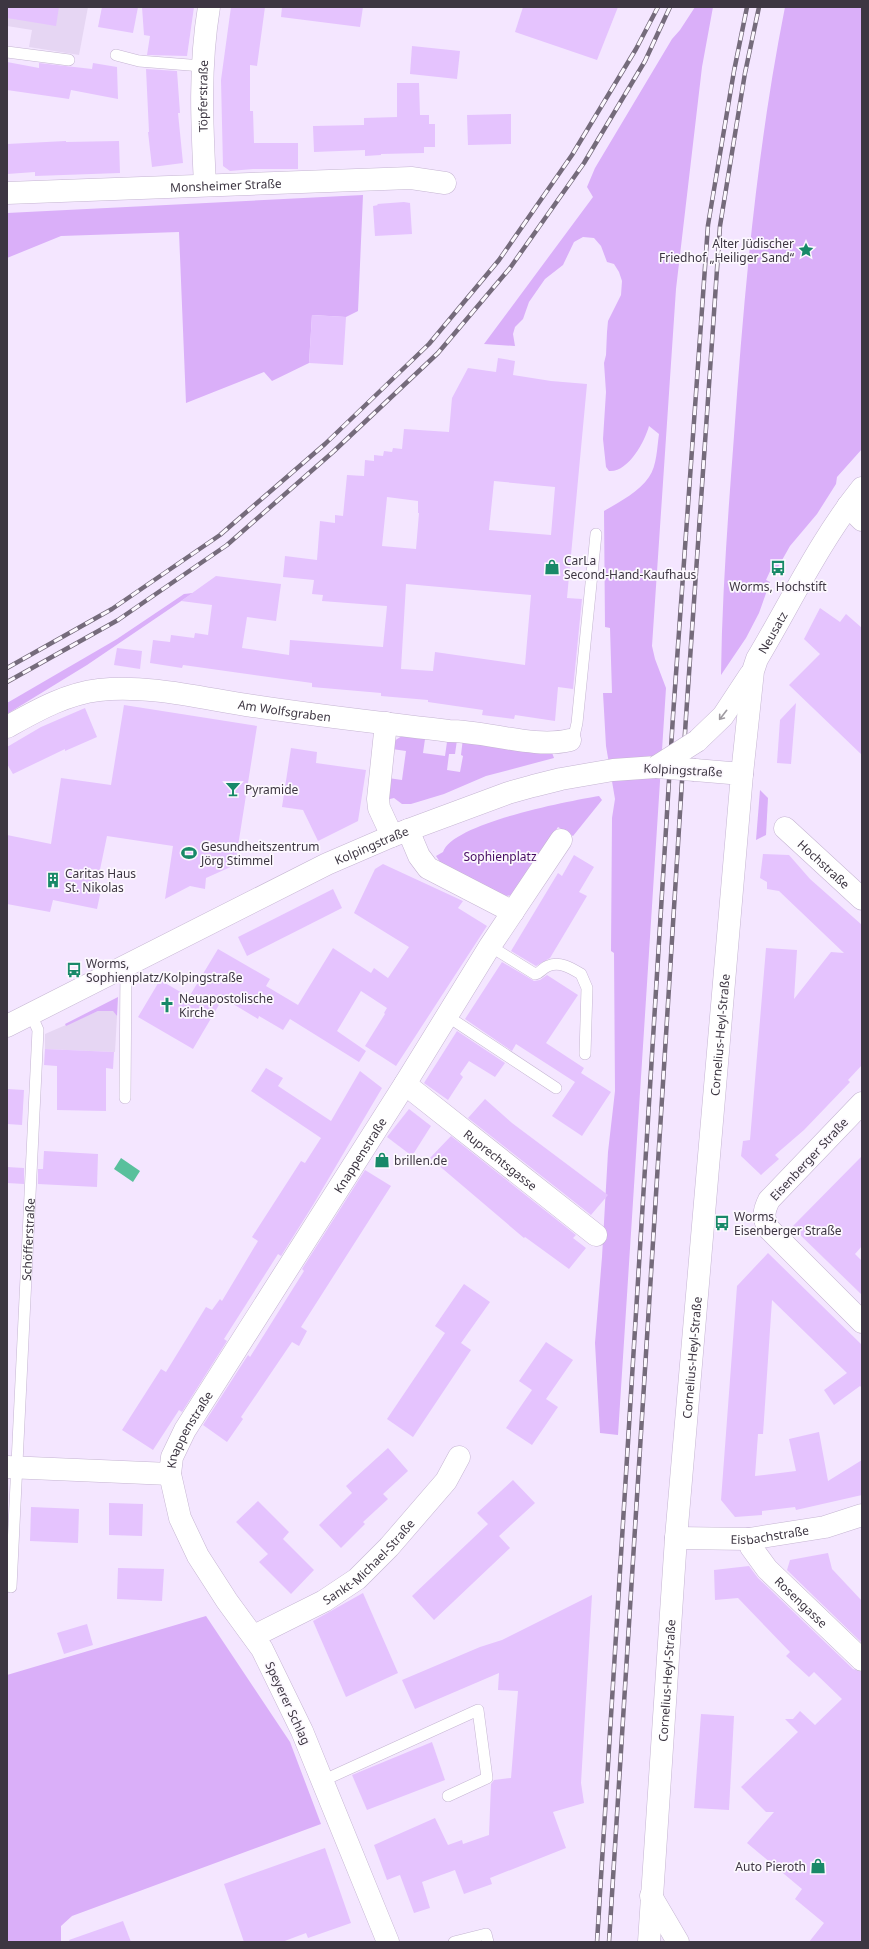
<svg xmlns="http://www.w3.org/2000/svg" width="869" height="1949" font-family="'Noto Sans',sans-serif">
<rect width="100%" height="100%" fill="#f4e6ff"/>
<!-- built -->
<g fill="#e6d6f3">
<path d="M7 7H88L79 55 29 47 32 30 7 26Z"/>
<path d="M110 1010 114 1011 117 1016 115 1052 45 1049V1034L98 1011Z"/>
</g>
<!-- green -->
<g fill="#daaff9">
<path d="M695 7H713L702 67 676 289 652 646 655 659 666 688 618 1435 600 1433 595 1343 602 1257 608 1152 615 1091 614 953 611 951 612 818 615 799 606 746 603 693H612L610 628 605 627 604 511C619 502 639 492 649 477 657 466 657 447 659 434L649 426C645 441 628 473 609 471L606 467 603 439 606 392 604 363 606 355 607 332 608 321 621 295 622 281 619 272 614 264 607 262 601 246 594 238 583 237 574 242 563 265 545 279 529 302 523 319 515 327 513 334 515 346 484 344 593 197 587 187 595 168 672 39 680 30Z"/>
<path d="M785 7H862V449L837 477 836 484 817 514 790 546 777 569 772 567 766 580 770 582 759 613 746 638 721 675C722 595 728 515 734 436 744 292 757 148 785 7Z"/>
<path d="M363 195 358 311 346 317 312 315 309 363 272 381 264 372 186 403 179 232 61 236 7 258V213Z"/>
<path d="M193 593 87 665 7 714V703L117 639 184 594Z"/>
<path d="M402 736 425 739 423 753 445 756 447 742 457 740 455 754H449L447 770 460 772 463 756 461 755 463 738 551 750 554 758 486 776 444 794 411 804H402L394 798 386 800 388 778 402 780 406 751 392 749 394 741Z"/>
<path d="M760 790 768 798 766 835 756 840Z"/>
<path d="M599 796 602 800 573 836 558 827 514 895 505 896 442 865 436 856 443 852C453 823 569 801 599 796Z"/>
<path d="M118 997 117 1016 113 1011H98L66 1026 65 1024Z"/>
<path d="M206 1616 290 1742 321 1824 72 1916 61 1926V1942H7V1675Z"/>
</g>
<!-- water -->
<path fill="#59c09c" d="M121 1158 140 1171 133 1182 114 1169Z"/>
<!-- building -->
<g fill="#e5c3fe" fill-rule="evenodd">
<path d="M7 7H59L56 26 7 18Z"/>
<path d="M102 7H138L133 33 98 27Z"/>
<path d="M142 7H194L187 56 147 55 150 36 144 35Z"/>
<path d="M231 7H265L257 66 250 65V111H253L254 143H298V169H253L230 171 223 166 221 80Z"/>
<path d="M282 7H363L360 27 281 17Z"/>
<path d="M523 7H618L597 60 515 32Z"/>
<path d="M412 46 460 51 457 79 410 74Z"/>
<path d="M7 62 39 68V63L92 69 93 63 117 67 118 99 71 90 69 99 7 90Z"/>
<path d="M146 69 177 71 180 113H178L183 163 152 167 148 132H149Z"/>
<path d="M397 83H419L420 115H429V124H435V147H424V153L381 154V155L365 156V150L314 152 313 126 364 125V118L397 117Z"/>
<path d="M511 114V144L468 145 467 115Z"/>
<path d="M66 141V142L119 141 120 173 35 176V172L7 174V144Z"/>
<path d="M404 202 410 203 412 234 375 236 373 206 378 205 377 204Z"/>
<path d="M312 315 346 317 343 365 309 363Z"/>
<path d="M498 358 515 361 513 375 551 381 587 384 567 598 582 599 573 689 558 687 555 721 515 715 514 719 482 715 483 710 428 702V700L381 696V693L312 687V683L183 665 182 668 150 663 153 640 170 642 171 635 194 638 195 633 208 635 212 605 181 601 216 576 281 584 276 621 247 617 242 648 289 655 290 640 383 647 387 606 322 601 323 595 312 594 314 580 283 577 285 556 317 560 320 521 335 523V515L343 516 347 475 364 476 365 460 374 461V455L383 456 384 451 392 452 393 448 402 449 404 429 449 432 452 398 468 368 496 372ZM494 481 555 487 551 535 489 530ZM387 497 418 501V513H419L416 549 382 546ZM406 584 531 595 525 665 435 652 433 671 401 669Z"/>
<path d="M820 608 840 622 846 614 862 628V755L789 685 820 654 804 639Z"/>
<path d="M117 648 142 651 140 669 114 665Z"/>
<path d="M796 703 791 764 777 763 780 720Z"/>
<path d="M124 705 257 726 235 865 206 878 205 889 190 886 165 899 173 846 107 836 97 884 102 885 97 909 53 900 50 912 7 904V835L51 844 61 778 111 785Z"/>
<path d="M85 708 97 737 65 751V749L13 774 7 764V747L41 727Z"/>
<path d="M291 748 317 752 316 763 366 770 358 821 318 841 303 810 282 807Z"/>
<path d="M763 854 789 855 810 879 862 925V1065L848 1080 850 1082 804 1130 775 1155 779 1159 761 1175 741 1156 743 1141 750 1140 766 948 797 950 794 999 831 952 844 953 779 891 767 889V882L760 878Z"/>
<path d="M574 855 594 867 579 892 587 896 550 958 536 966 511 951 558 873 562 876Z"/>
<path d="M383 864 463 901 458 908 487 926 396 1066 365 1046 385 1014 384 1013 387 1008 361 991 337 1031 366 1051 359 1062 290 1019 283 1030 259 1016 258 1019 223 998 193 1049 138 1017 160 980 189 997 218 949 270 979 266 986 298 1005 333 948 371 973 374 968 388 978 409 947 354 913 375 869Z"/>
<path d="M333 889 342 908 247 956 238 937Z"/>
<path d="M502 962 534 981 540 980 547 975 578 995 546 1043 584 1068 581 1073 611 1092 582 1136 552 1116 575 1082 516 1044 512 1051 465 1019Z"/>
<path d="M457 1031 505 1063 495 1077 469 1061 460 1074 463 1077 448 1100 424 1083Z"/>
<path d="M45 1049 114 1052 113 1069 106 1068V1111L57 1110V1066L44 1065Z"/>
<path d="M266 1068 283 1078 278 1086 331 1121 360 1071 382 1088 313 1205 281 1256 278 1254 224 1339 227 1341 182 1412 179 1410 153 1450 122 1430 161 1369 166 1372 206 1307 212 1310 220 1299 222 1301 258 1241 252 1237 301 1161 305 1163 321 1138 251 1091Z"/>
<path d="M7 1089 24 1090 22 1125 7 1124Z"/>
<path d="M485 1099 512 1123 608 1195 591 1215 468 1118Z"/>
<path d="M409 1109 431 1126 412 1156 387 1137Z"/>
<path d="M451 1136 576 1235 573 1238 586 1248 569 1269 525 1237 524 1238 430 1158Z"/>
<path d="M44 1151 98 1154 97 1187 38 1184V1169H43Z"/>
<path d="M862 1156V1246L855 1254 862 1261V1295L792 1227Z"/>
<path d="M7 1167 24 1168V1184L7 1183Z"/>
<path d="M365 1170 391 1186 301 1327 307 1331 299 1346 292 1342 241 1417 243 1419 227 1442 203 1425 248 1355 250 1357 304 1271 302 1269Z"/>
<path d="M768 1253 862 1345V1388L860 1386 834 1405 824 1390 847 1373 772 1300 763 1434H758L755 1476 796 1471 789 1439 819 1432 828 1481 862 1460V1495L796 1510 795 1507 762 1511V1515L735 1517 721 1500 737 1286Z"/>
<path d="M464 1284 490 1302 461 1343 471 1350 413 1437 387 1419 445 1333 435 1326Z"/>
<path d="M546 1342 573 1360 546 1399 558 1407 532 1445 506 1428 532 1390 519 1381Z"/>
<path d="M388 1448 408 1471 383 1494 388 1499 363 1522 365 1524 341 1548 319 1525 352 1493 346 1486Z"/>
<path d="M513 1480 535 1503 499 1536 510 1548 434 1620 412 1596 488 1524 477 1513Z"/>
<path d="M258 1501 289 1532 283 1539 314 1570 291 1594 259 1562 268 1554 236 1522Z"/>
<path d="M109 1503 143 1504 142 1536 109 1535Z"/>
<path d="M31 1507 79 1509 78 1543 30 1541Z"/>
<path d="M828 1553 832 1569 862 1601V1643L787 1570 790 1560Z"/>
<path d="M749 1566 758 1578 853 1669 862 1672V1942H809L824 1923 795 1899 802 1889 747 1843 774 1812H766L741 1787 798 1732 785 1719H793L800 1711 815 1725 842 1699 814 1672 809 1677 786 1656 790 1652 738 1598 715 1600 714 1570Z"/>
<path d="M118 1568 164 1569 162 1601 117 1599Z"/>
<path d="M363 1593 398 1673 346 1697 313 1621Z"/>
<path d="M592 1595 581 1783 584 1803 553 1812 566 1848 490 1878 492 1884 464 1894 455 1870 422 1882 430 1908 414 1913 400 1875 387 1880 374 1845 435 1818 448 1845 462 1840 463 1844 489 1835 491 1784 494 1780 511 1778 518 1691 498 1690 499 1673 415 1709 402 1680 480 1647 502 1640Z"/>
<path d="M87 1624 93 1645 64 1654 57 1633Z"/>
<path d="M701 1714 734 1716 729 1810 694 1808Z"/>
<path d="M432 1742 445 1780 367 1810 352 1775Z"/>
<path d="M325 1848 351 1923 308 1938 306 1933 282 1942H244L224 1884Z"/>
<path d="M123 1921 131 1942H70L69 1940Z"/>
</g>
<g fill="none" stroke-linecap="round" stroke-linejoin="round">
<defs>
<g id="service">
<path d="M7 52 69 60"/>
<path d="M116 55 139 61 202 66"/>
<path d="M570 740 574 736 577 723 596 534"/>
<path d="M490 946 535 974C541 973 542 968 548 966 560 961 571 968 581 974L587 988 585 1054"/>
<path d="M447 1016 556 1088"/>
<path d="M125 1098 126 966"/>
<path id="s1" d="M11 1587 38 1030 31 1014"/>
<path d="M322 1781 478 1710 487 1778 448 1796"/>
<path d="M454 1942 486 1934 488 1942"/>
</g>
<g id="minor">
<path id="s2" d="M205 185C202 125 199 67 209 7"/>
<path id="s3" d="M7 193 411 178 445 183"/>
<path d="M386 723 378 799 379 808 392 836"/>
<path id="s4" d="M7 727C36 711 65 694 99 690 147 684 205 699 253 706 318 716 383 723 449 731 487 731 534 749 570 740"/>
<path id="s5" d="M785 828 862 899"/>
<path d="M408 830 419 856 428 868 513 912"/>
<path id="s6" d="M405 1084 596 1235"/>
<path d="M862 1103 769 1200C763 1212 763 1218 769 1229L862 1322"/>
<path d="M7 1467 170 1474"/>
<path id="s7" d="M676 1538 749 1539 825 1527 862 1515"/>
<path id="s8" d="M749 1539 751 1547 767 1569 862 1660"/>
<path id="s9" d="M254 1636 324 1601 357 1579 389 1547 446 1481 459 1457"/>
<path id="s10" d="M388 1942 302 1731 262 1649 227 1601 198 1556 180 1518 170 1474 172 1457 185 1430 405 1084 490 946 561 840"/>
</g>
<g id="tertiary">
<path d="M848 506 862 520"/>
<path d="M697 741 723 716 750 675"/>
<path id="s11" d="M742 774 753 671 757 659C791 602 820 540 862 488"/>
</g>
<g id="secondary">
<path id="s12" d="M7 1026 327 864 392 836 508 793 533 786 561 779 613 770 656 767"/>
<path d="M651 1896 678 1942"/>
<path id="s13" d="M649 1942 676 1538 742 774 695 770"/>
</g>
</defs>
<!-- service casing -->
<use href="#service" stroke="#c5b5d2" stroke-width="12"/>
<!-- minor casing -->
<use href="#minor" stroke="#c5b5d2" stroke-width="23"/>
<!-- tertiary casing -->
<use href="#tertiary" stroke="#c5b5d2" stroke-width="23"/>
<!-- secondary casing -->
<use href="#secondary" stroke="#c5b5d2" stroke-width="23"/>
<!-- service -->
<use href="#service" stroke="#fff" stroke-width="11"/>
<!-- minor -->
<use href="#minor" stroke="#fff" stroke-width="22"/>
<!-- tertiary -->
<use href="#tertiary" stroke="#fff" stroke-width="22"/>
<!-- secondary -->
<use href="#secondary" stroke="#fff" stroke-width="22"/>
<defs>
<g id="rail">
<path d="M7 668 112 609 220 535 325 444 429 344 499 260 572 155 636 49 658 7"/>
<path d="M7 682 118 620 227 545 333 452 438 353 510 268 584 163 645 61 670 7"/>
<path d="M597 1942 673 716 708 225 734 71 747 7"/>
<path d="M609 1942 686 717 720 226 745 73 759 7"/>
</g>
</defs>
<!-- rail casing -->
<use href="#rail" stroke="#756b7b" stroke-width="4.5"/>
<!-- rail -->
<use href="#rail" stroke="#fcf8fe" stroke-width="3" stroke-dasharray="9" stroke-linecap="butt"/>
<defs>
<path id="tertiary-bridge" d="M656 767 697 741"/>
<path id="secondary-bridge" d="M656 767 695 770"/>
</defs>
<!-- tertiary-bridge casing -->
<use href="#tertiary-bridge" stroke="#c5b5d2" stroke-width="23" stroke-linecap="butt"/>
<!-- secondary-bridge casing -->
<use href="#secondary-bridge" stroke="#c5b5d2" stroke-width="23" stroke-linecap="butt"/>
<!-- tertiary-bridge -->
<use href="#tertiary-bridge" stroke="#fff" stroke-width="22"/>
<!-- secondary-bridge -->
<use href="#secondary-bridge" stroke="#fff" stroke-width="22"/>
</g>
<!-- one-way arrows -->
<defs><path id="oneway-shaft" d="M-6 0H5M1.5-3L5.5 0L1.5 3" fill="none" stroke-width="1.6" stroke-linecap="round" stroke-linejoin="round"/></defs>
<use stroke="#9e9aa0" href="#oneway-shaft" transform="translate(723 715) rotate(128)"/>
<!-- icons -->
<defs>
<symbol id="sight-bare" viewBox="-9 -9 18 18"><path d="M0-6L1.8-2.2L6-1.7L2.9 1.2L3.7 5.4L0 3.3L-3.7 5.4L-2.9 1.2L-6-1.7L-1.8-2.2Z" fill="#188968" stroke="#fcf8fe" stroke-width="2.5" paint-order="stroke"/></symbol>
<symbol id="shop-bare" viewBox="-9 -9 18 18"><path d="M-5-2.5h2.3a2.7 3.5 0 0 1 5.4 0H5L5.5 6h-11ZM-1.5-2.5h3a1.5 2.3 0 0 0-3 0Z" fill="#188968" stroke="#fcf8fe" stroke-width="2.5" paint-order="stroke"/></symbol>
<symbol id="bus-bare" viewBox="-9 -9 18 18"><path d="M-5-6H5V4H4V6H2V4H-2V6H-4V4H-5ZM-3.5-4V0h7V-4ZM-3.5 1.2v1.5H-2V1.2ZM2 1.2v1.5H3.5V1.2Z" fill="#188968" stroke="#fcf8fe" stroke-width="2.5" paint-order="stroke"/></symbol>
<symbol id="bar-bare" viewBox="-9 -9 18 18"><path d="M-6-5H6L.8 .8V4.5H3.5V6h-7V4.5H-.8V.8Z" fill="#188968" stroke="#fcf8fe" stroke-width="2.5" paint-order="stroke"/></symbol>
<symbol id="stadium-bare" viewBox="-9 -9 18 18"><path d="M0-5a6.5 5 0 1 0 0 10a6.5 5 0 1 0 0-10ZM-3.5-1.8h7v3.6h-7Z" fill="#188968" stroke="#fcf8fe" stroke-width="2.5" paint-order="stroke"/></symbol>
<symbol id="building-bare" viewBox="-9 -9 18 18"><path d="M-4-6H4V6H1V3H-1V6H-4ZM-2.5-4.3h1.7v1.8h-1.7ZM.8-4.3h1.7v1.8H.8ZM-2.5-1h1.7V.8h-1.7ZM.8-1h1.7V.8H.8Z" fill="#188968" stroke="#fcf8fe" stroke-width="2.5" paint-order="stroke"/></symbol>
<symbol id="church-bare" viewBox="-9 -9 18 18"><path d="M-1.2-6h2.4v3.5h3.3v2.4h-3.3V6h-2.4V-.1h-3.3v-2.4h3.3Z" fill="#188968" stroke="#fcf8fe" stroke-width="2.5" paint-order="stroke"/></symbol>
</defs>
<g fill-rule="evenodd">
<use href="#sight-bare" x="795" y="239" width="22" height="22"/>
<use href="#shop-bare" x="541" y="556" width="22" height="22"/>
<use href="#bus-bare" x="767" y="557" width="22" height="22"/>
<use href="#bar-bare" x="222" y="778" width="22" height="22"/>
<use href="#stadium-bare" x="178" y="842" width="22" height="22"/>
<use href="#building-bare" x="42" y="869" width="22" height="22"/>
<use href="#bus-bare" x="63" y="959" width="22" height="22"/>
<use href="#church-bare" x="156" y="994" width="22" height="22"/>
<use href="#shop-bare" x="371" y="1149" width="22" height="22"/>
<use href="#bus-bare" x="711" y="1212" width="22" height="22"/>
<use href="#shop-bare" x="807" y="1855" width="22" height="22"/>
</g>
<g text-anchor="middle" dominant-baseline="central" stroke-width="3.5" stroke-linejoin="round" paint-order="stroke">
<!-- street labels -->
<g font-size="12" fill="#3d3642" stroke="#fcf8fe">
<text stroke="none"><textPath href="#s2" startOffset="89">Töpferstraße</textPath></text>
<text stroke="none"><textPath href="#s3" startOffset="219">Monsheimer Straße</textPath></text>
<text stroke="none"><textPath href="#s11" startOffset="147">Neusatz</textPath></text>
<text stroke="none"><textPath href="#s4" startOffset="287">Am Wolfsgraben</textPath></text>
<text transform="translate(683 770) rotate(3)">Kolpingstraße</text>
<text stroke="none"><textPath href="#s12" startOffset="407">Kolpingstraße</textPath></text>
<text stroke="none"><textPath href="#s5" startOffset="53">Hochstraße</textPath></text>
<text stroke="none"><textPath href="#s13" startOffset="910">Cornelius-Heyl-Straße</textPath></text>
<text stroke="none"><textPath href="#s10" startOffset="892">Knappenstraße</textPath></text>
<text stroke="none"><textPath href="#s6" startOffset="122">Ruprechtsgasse</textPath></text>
<text transform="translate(809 1159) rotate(-47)">Eisenberger Straße</text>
<text stroke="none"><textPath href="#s1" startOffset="348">Schöfferstraße</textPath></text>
<text stroke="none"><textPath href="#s13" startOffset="586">Cornelius-Heyl-Straße</textPath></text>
<text stroke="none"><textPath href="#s10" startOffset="568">Knappenstraße</textPath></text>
<text stroke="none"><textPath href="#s7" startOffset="94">Eisbachstraße</textPath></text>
<text stroke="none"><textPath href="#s9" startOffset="138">Sankt-Michael-Straße</textPath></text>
<text stroke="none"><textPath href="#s8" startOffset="83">Rosengasse</textPath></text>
<text stroke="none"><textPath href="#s13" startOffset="262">Cornelius-Heyl-Straße</textPath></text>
<text transform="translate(288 1703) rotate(65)">Speyerer Schlag</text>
</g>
<!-- poi labels -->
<g font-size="12" fill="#3d3642" stroke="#fcf8fe" text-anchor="start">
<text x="794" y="243" text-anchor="end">Alter Jüdischer<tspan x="794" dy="14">Friedhof „Heiliger Sand“</tspan></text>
<text x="564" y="560">CarLa<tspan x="564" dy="14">Second-Hand-Kaufhaus</tspan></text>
<text x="778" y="586" text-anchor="middle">Worms, Hochstift</text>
<text x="245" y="789">Pyramide</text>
<text x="201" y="846">Gesundheitszentrum<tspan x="201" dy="14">Jörg Stimmel</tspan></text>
<text x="65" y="873">Caritas Haus<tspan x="65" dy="14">St. Nikolas</tspan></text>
<text x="86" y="963">Worms,<tspan x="86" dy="14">Sophienplatz/Kolpingstraße</tspan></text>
<text x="179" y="998">Neuapostolische<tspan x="179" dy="14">Kirche</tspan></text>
<text x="394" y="1160">brillen.de</text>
<text x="734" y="1216">Worms,<tspan x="734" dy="14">Eisenberger Straße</tspan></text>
<text x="806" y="1866" text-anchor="end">Auto Pieroth</text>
</g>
<!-- park labels -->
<g font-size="12" fill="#460b62" stroke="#fcf8fe">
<text x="500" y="856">Sophienplatz</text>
</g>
</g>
<!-- border -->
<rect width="869" height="1949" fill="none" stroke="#3d3642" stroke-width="16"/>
</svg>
